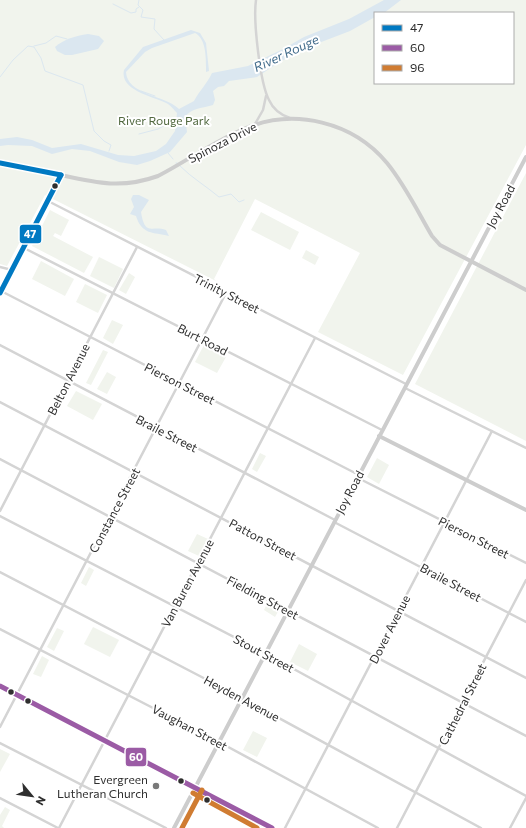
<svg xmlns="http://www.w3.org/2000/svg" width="526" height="828" font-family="Commissioner,sans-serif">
<rect width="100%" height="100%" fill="#fff"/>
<!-- green -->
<g fill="#f1f4ed" fill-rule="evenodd">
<path d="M0 0H526V145L403 375 318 332 360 253 255 199 214 279 216 281 45 195 7 266 0 264ZM375 13H513V83H375Z"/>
<path d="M526 173V441L415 384Z"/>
<path d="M50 210 69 220 61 236 55 233 53 236 93 257 84 273 32 246Z"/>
<path d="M261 212 299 232 290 250 251 230Z"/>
<path d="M306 250 319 257 315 265 302 258Z"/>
<path d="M99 257 123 269 114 288 90 276Z"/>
<path d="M41 261 74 279 65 296 32 279Z"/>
<path d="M129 273 135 277 126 294 119 290Z"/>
<path d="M85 284 107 295 98 313 76 302Z"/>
<path d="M112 320 123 325 113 344 103 338Z"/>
<path d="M204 345 226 357 217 373 195 362Z"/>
<path d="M103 350 108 352 91 385 86 383Z"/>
<path d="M107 372 116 377 107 394 97 389Z"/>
<path d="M76 391 102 404 93 420 67 406Z"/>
<path d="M260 453 266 456 257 472 252 469Z"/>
<path d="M377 458 389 465 379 484 367 477Z"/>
<path d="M197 534 208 539 199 556 188 551Z"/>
<path d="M89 567 94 570 86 586 81 583Z"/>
<path d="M267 604 279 610 275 617 264 610Z"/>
<path d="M93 627 119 640 110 657 84 644Z"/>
<path d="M57 628 64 631 54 651 47 647Z"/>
<path d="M299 644 317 654 308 671 290 662Z"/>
<path d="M42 656 49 660 41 677 33 674Z"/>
<path d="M253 731 267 738 257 757 243 750Z"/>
<path d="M0 749 10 754 0 772Z"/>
<path d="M5 807 10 810 2 826 4 828H0V815Z"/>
</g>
<!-- water -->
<g fill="#dbe7f0">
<path d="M384 0H401L384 13H375V17L350 31 303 49 278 63 257 77 229 81 224 86 218 87 213 91 215 100 213 105C203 108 191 108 185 117L187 132 170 152 150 161 137 165 119 162 90 151 72 149 52 154 32 146 8 145 0 146V139L17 137 32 140 52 148 81 144 118 155 134 156 156 151 166 144 175 131 177 113C174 110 172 107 168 104 156 97 119 91 124 70L143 47 191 30 200 33 206 43 209 71 206 72C206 61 207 39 195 33L152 48 145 52 126 72C127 95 165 95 179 109L194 101C199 91 207 84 212 73L248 66 283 49 304 37 349 19Z"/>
<path d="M88 34 99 36 104 41 98 49 72 55H65L57 51 55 47C64 39 75 36 88 34Z"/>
<path d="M133 195H139L149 200 141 212C145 237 152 225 166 230L169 236C153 232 142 235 136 216L130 214 134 207 131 199Z"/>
</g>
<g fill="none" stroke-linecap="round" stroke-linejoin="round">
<!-- stream -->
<g stroke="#dbe7f0" stroke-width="1">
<path d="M139 0 138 5 143 10 141 17 155 19 154 29 164 40"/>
<path d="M113 4 131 13 136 12V9L139 7"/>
<path d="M34 46 46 43 56 36 67 39"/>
<path d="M0 77 13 60 28 46 34 47 41 58 45 71 83 85 94 131 104 141 111 145 109 151"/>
<path d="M141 91 155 96"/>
<path d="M139 134 158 129 177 119"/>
<path d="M168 153 173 159"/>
<path d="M176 163H177"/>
<path d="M180 166C192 178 206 186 219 197L231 194 239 202 244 200"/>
</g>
<!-- street -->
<g stroke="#d4d4d4" stroke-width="2.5">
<path d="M256 0C253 20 260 83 269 100 273 109 281 115 290 118"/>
<path d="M255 124 263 110 266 96"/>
<path d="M0 163 61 175"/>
<path d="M48 201 406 384"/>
<path d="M24 248 382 430"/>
<path d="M0 267 12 270"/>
<path d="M1 291 359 475"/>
<path d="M0 345 335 520"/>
<path d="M405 388 526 448"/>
<path d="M0 402 526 678"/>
<path d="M0 459 526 736"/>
<path d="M358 478 526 563"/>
<path d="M0 511 137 247"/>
<path d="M0 516 259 650 526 796"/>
<path d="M334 522 526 622"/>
<path d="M0 572 242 698 481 828"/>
<path d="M0 629 219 742 378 828"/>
<path d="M0 727 226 293"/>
<path d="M0 743 166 828"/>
<path d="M0 798 58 828"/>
<path d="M59 828 315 338"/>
<path d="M285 828 492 431"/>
<path d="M397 828 526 580"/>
<path d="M510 828 526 798"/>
</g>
<!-- secondary -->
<g stroke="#cdcdcd" stroke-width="4">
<path d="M0 293 61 175C97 183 122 189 158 176 187 161 216 140 246 128 295 108 353 122 387 163 405 185 418 212 432 236L440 245 526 290"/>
<path d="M379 436 526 510"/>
<path d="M0 686 272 828"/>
<path d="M174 828 526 157"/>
</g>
<defs>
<g id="bus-1">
<path d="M0 163 61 175"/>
<path d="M0 293 61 175"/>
</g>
<path id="bus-2" d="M0 686 272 828"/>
<g id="bus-3">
<path d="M193 793 257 828"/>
<path d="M182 828 202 790"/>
</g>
</defs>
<!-- bus-1 casing -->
<use href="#bus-1" stroke="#fff" stroke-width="8"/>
<!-- bus-2 casing -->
<use href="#bus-2" stroke="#fff" stroke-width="8"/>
<!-- bus-3 casing -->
<use href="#bus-3" stroke="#fff" stroke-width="8"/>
<!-- bus-1 -->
<use href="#bus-1" stroke="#0079c2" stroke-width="5"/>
<!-- bus-2 -->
<use href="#bus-2" stroke="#9b5ba5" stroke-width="5"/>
<!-- bus-3 -->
<use href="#bus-3" stroke="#d07c32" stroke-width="5"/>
</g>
<!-- markers -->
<g fill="#2f2f2f" stroke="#fff" stroke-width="1.5">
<circle cx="55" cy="186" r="3.5"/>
<circle cx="11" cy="692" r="3.5"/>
<circle cx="28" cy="701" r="3.5"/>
<circle cx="181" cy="781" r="3.5"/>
<circle cx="207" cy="800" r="3.5"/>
</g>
<circle fill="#787878" stroke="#fff" stroke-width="1.5" cx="156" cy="786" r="4"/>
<g text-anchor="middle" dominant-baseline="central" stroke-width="4" stroke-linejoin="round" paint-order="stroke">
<!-- park labels -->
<g font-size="12" fill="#51683f" stroke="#fff">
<text x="164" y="120">River Rouge Park</text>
</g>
<!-- street labels -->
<g font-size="12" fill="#2f2f2f" stroke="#fff">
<text transform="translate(222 142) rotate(-27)">Spinoza Drive</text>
<text transform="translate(500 206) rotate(-62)">Joy Road</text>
<text transform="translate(227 293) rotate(27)">Trinity Street</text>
<text transform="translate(203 339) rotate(27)">Burt Road</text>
<text transform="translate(68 379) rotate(-63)">Belton Avenue</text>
<text transform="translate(180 383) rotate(27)">Pierson Street</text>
<text transform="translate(167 433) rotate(27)">Braile Street</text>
<text transform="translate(349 492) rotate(-62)">Joy Road</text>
<text transform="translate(114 510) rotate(-62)">Constance Street</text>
<text transform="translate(474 537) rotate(27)">Pierson Street</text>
<text transform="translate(263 539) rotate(28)">Patton Street</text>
<text transform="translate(451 582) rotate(28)">Braile Street</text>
<text transform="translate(187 583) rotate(-62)">Van Buren Avenue</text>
<text transform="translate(263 597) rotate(28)">Fielding Street</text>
<text transform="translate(389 629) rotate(-63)">Dover Avenue</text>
<text transform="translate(264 653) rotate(28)">Stout Street</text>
<text transform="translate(242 698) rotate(28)">Heyden Avenue</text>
<text transform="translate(462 704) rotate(-63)">Cathedral Street</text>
<text transform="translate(190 727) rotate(28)">Vaughan Street</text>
</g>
<!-- poi labels -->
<g font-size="12" fill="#2f2f2f" stroke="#fff" text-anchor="end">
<text x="148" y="779">Evergreen<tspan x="148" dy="14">Lutheran Church</tspan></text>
</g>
<!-- water labels -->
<g font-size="13" font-style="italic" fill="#426c8c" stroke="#fff">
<text transform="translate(286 53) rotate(-25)">River Rouge</text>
</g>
</g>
<g stroke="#fff" stroke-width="1.5">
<rect x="19" y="224" width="23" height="20" rx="4" fill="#0079c2"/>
<rect x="125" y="747" width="22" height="20" rx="4" fill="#9b5ba5"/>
</g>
<g font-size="11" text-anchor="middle" font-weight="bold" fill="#fff">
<text x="30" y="238">47</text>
<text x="136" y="761">60</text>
</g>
<!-- legend -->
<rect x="374" y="12" width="140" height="72" fill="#ffffff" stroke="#acacac"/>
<rect x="382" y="25" width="20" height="6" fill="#0079c2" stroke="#acacac"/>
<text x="410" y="32" font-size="12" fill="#2f2f2f">47</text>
<rect x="382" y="45" width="20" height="6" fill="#9b5ba5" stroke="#acacac"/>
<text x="410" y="52" font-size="12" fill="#2f2f2f">60</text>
<rect x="382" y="65" width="20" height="6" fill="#d07c32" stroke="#acacac"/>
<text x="410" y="72" font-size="12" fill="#2f2f2f">96</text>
<!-- north arrow -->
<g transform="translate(32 796) rotate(119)" stroke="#ffffff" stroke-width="3" paint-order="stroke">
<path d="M0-3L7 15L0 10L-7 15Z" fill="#2f2f2f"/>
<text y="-6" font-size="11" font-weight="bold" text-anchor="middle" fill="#2f2f2f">N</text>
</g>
</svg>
